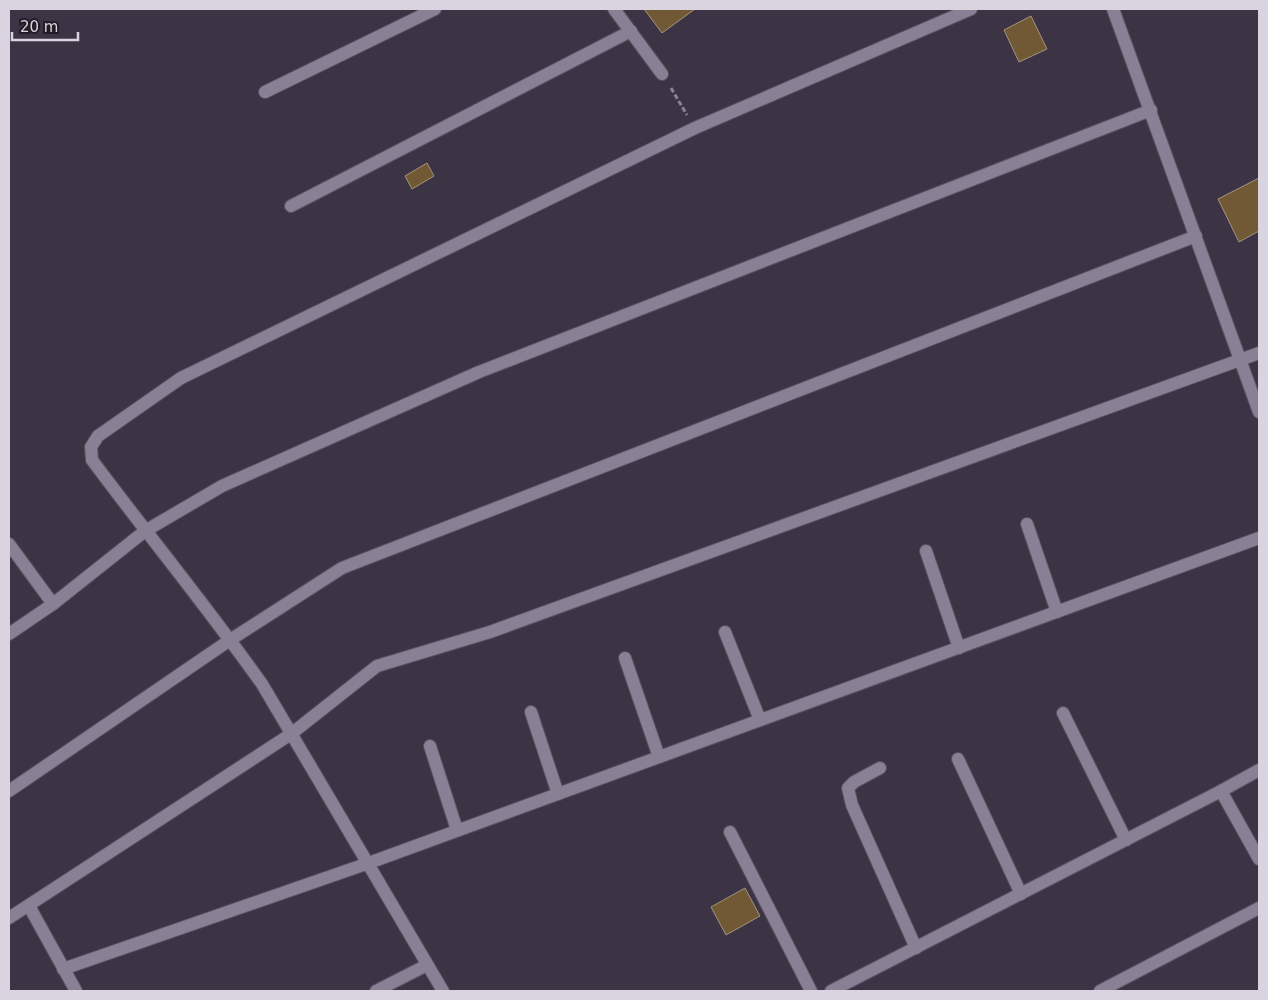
<svg xmlns="http://www.w3.org/2000/svg" width="1268" height="1000" font-family="'DejaVu Sans',sans-serif">
<rect width="100%" height="100%" fill="#3c3345"/>
<!-- building -->
<g fill="#715935" stroke="#a29580">
<path d="M644 9H695L662 33Z"/>
<path d="M1031 16 1047 49 1019 62 1004 30Z"/>
<path d="M427 163 434 176 412 189 405 176Z"/>
<path d="M1259 178V231L1239 242 1218 199Z"/>
<path d="M745 888 760 916 726 935 711 907Z"/>
</g>
<g fill="none" stroke-linecap="round" stroke-linejoin="round">
<defs>
<g id="street">
<path d="M614 9 662 74"/>
<path d="M265 92 435 9"/>
<path d="M291 206 631 31"/>
<path d="M1027 524 1057 612"/>
<path d="M9 544 53 604"/>
<path d="M926 551 959 648"/>
<path d="M725 632 760 720"/>
<path d="M9 634 53 604 145 531 222 486 479 372 1151 110"/>
<path d="M625 658 659 757"/>
<path d="M531 712 558 794"/>
<path d="M1063 713 1126 840"/>
<path d="M430 746 457 830"/>
<path d="M958 759 1021 894"/>
<path d="M880 768 854 782 848 788 852 805 916 948"/>
<path d="M9 791 230 640 342 568 1196 236"/>
<path d="M1221 791 1259 770"/>
<path d="M730 832 811 991"/>
<path d="M29 906 76 991"/>
<path d="M9 918 291 734 377 666 490 632 1259 353"/>
<path d="M63 969 366 864 1259 538"/>
<path d="M376 991 427 965"/>
<path d="M443 991 262 684C208 608 148 535 92 460L91 447 98 436 181 378 695 128 971 9"/>
<path d="M831 991 1221 791 1259 859"/>
<path d="M1100 991 1259 908"/>
</g>
<path id="secondary" d="M1113 9 1259 412"/>
</defs>
<!-- street casing -->
<use href="#street" stroke="#5a5261" stroke-width="14"/>
<!-- secondary casing -->
<use href="#secondary" stroke="#5a5261" stroke-width="14"/>
<!-- path -->
<path stroke="#8a8291" stroke-width="3" stroke-dasharray="5 2.5" stroke-linecap="butt" d="M671 88 687 115"/>
<!-- street -->
<use href="#street" stroke="#8a8095" stroke-width="12"/>
<!-- secondary -->
<use href="#secondary" stroke="#8a8095" stroke-width="12"/>
</g>
<!-- border -->
<rect width="1268" height="1000" fill="none" stroke="#dad4e0" stroke-width="20"/>
<!-- scale -->
<path d="M12 32v8h66v-8" fill="none" stroke="#dad4e0" stroke-width="2.5"/>
<text x="20" y="32" font-size="15" fill="#dad4e0" stroke="#211c25" stroke-width="4" paint-order="stroke">20 m</text>
</svg>
